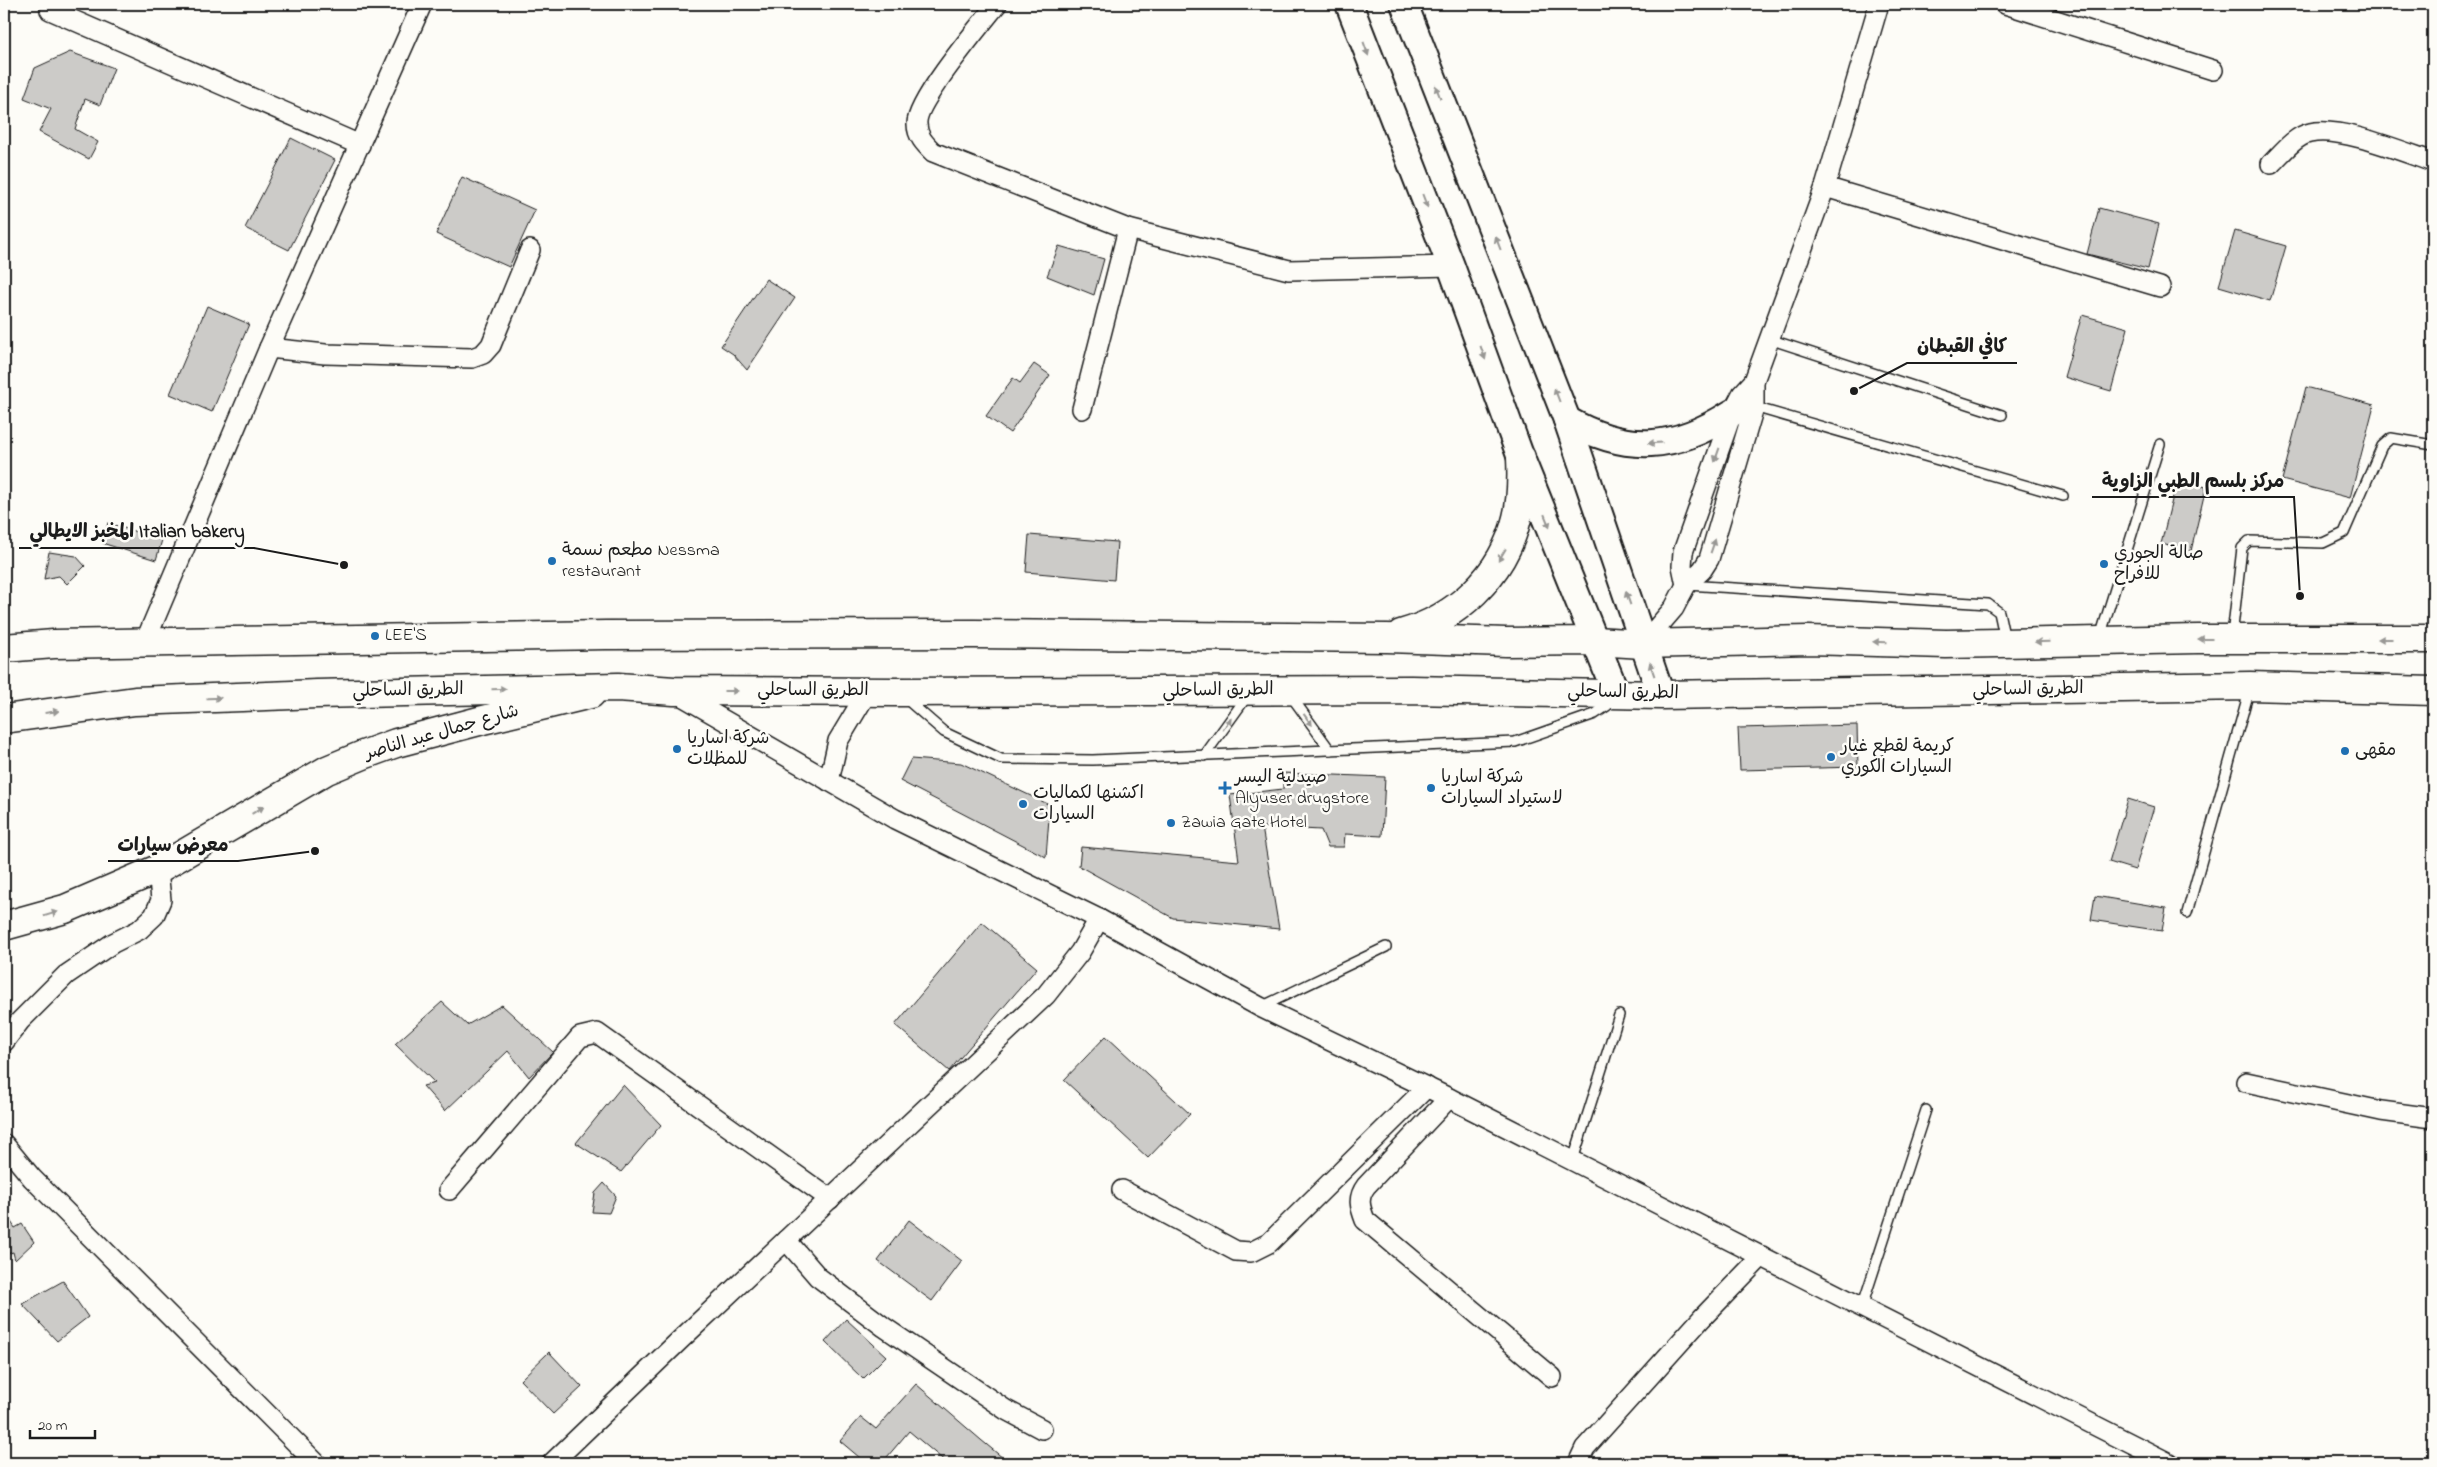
<svg xmlns="http://www.w3.org/2000/svg" width="2437" height="1467" font-family="'Indie Flower','Playpen Sans Arabic',sans-serif">
<rect width="100%" height="100%" fill="#fdfcf7"/>
<filter id="ink" filterUnits="userSpaceOnUse"><feTurbulence type="fractalNoise" baseFrequency=".02" numOctaves="2"/><feDisplacementMap in="SourceGraphic" scale="10" xChannelSelector="R" yChannelSelector="G"/><feConvolveMatrix kernelMatrix="1 2 1 2 8 2 1 2 1" color-interpolation-filters="sRGB"/></filter>
<g filter="url(#ink)">
<!-- building -->
<g fill="#cccbc8" stroke="#1c1c1c">
<path d="M70 52 114 68 100 105 85 99 75 129 98 142 89 159 39 132 51 109 24 98 35 68Z"/>
<path d="M291 138 335 160 289 250 245 228Z"/>
<path d="M462 177 535 210 509 267 436 234Z"/>
<path d="M2099 208 2159 224 2148 269 2087 254Z"/>
<path d="M2235 231 2286 246 2270 301 2219 286Z"/>
<path d="M1059 246 1104 259 1094 295 1047 276Z"/>
<path d="M766 279 795 298 747 370 733 354 721 346Z"/>
<path d="M207 306 249 324 212 412 170 394Z"/>
<path d="M2082 315 2128 328 2111 391 2064 377Z"/>
<path d="M1034 364 1050 375 1010 433 986 416 1013 378 1020 383Z"/>
<path d="M2306 387 2374 405 2350 498 2282 480Z"/>
<path d="M2177 480 2206 487 2191 551 2161 544Z"/>
<path d="M108 523 162 540 156 560 102 543Z"/>
<path d="M1029 535 1117 542 1114 580 1026 572Z"/>
<path d="M49 552 76 556 85 566 67 584 59 576 44 579Z"/>
<path d="M1857 725 1858 767 1740 770 1738 728Z"/>
<path d="M911 759 961 763 1050 805 1046 857 900 781Z"/>
<path d="M1283 773 1385 777 1382 836 1345 834 1344 847H1328L1321 830 1262 827 1279 929 1173 918 1079 866 1081 847 1239 861 1230 795 1283 789Z"/>
<path d="M2128 799 2154 807 2135 870 2109 862Z"/>
<path d="M2095 896 2166 908 2162 931 2091 920Z"/>
<path d="M982 922 1037 968 949 1071 895 1025Z"/>
<path d="M442 1002 467 1025 502 1005 553 1052 529 1077 508 1051 445 1111 423 1086 435 1083 395 1044Z"/>
<path d="M1106 1036 1190 1114 1148 1158 1064 1080Z"/>
<path d="M623 1085 661 1125 621 1172 576 1143Z"/>
<path d="M604 1183 616 1196 609 1213 592 1212 595 1193Z"/>
<path d="M4 1211 15 1228 22 1224 34 1242 15 1260 13 1252 4 1255Z"/>
<path d="M909 1220 962 1261 932 1301 878 1261Z"/>
<path d="M63 1281 88 1317 57 1341 22 1304Z"/>
<path d="M846 1319 886 1356 863 1379 825 1342Z"/>
<path d="M549 1352 582 1387 553 1414 520 1380Z"/>
<path d="M916 1384 981 1440 1009 1463H947L909 1431 882 1463H866L840 1441 861 1417 876 1429Z"/>
</g>
<g fill="none" stroke-linecap="round" stroke-linejoin="round">
<defs>
<g id="service">
<path d="M1769 339 2002 415"/>
<path d="M1754 407 2063 496"/>
<path d="M1687 585 1988 604 1999 612 2005 640"/>
<path d="M2232 636 2242 548 2249 541 2323 543 2344 533 2382 446 2391 438 2433 445"/>
<path d="M2100 637 2160 444"/>
<path d="M1291 696 1330 750"/>
<path d="M905 698 944 732 1001 759 1093 760 1515 742 1595 714 1607 706 1612 700"/>
<path d="M1204 756 1248 695"/>
<path d="M2187 913 2250 688"/>
<path d="M1261 1007 1386 947"/>
<path d="M1573 1160 1619 1015"/>
<path d="M1862 1307 1926 1110"/>
</g>
<g id="minor">
<path d="M997 4C982 23 915 103 917 124 917 136 925 144 933 152L1128 229 1289 270 1451 266"/>
<path d="M2005 4 2213 70"/>
<path d="M50 10 360 145"/>
<path d="M2271 164C2282 153 2295 136 2310 133 2341 126 2403 152 2433 162"/>
<path d="M1825 187 2160 287"/>
<path d="M269 348 325 354 472 358 483 354 491 345 530 250"/>
<path d="M1082 409 1128 229"/>
<path d="M1686 585 1682 566 1683 552 1732 413 1742 394 1754 381 1825 187 1879 4"/>
<path d="M145 642 269 348 422 4"/>
<path d="M1643 644 1674 608 1686 585 1702 570 1709 559 1754 407V381"/>
<path d="M677 693 895 819 1099 919 1260 1007 1449 1098 2169 1463"/>
<path d="M829 781 838 741 868 691"/>
<path d="M4 1042 20 1021 66 975 113 943 139 930 154 916 161 900 158 869"/>
<path d="M2246 1082 2381 1111 2433 1118"/>
<path d="M1449 1098 1366 1186C1357 1198 1360 1207 1365 1220L1552 1377"/>
<path d="M4 1144 32 1178 316 1463"/>
<path d="M449 1190 580 1037 597 1033 830 1199"/>
<path d="M1122 1190 1236 1251 1251 1252 1269 1243 1427 1087"/>
<path d="M786 1240 818 1277 884 1327 1006 1410 1042 1429"/>
<path d="M552 1463 679 1341 1046 995 1080 952 1099 919"/>
<path d="M1578 1463 1585 1448 1702 1318 1762 1256"/>
</g>
<g id="secondary">
<path d="M1349 4 1451 266 1521 458 1616 693"/>
<path d="M1404 4 1567 420 1661 695"/>
<path d="M1567 420C1627 454 1675 450 1732 413"/>
</g>
<path id="primary" d="M4 926 65 909 158 869 327 770 363 755 396 743 483 720 591 694"/>
<g id="trunk">
<path d="M1401 634C1456 619 1503 576 1517 518 1522 498 1522 478 1521 458"/>
<path d="M4 648 54 644 606 635 974 634 1387 638 1506 642 1595 641 1643 644 1808 640 1946 644 2198 639H2433"/>
<path d="M4 719 135 701 317 694 618 687 674 691 898 692 1411 690 1661 695 2250 686 2433 691"/>
</g>
</defs>
<!-- service casing -->
<use href="#service" stroke="#1c1c1c" stroke-width="12"/>
<!-- minor casing -->
<use href="#minor" stroke="#1c1c1c" stroke-width="22"/>
<!-- secondary casing -->
<use href="#secondary" stroke="#1c1c1c" stroke-width="30"/>
<!-- primary casing -->
<use href="#primary" stroke="#1c1c1c" stroke-width="31"/>
<!-- trunk casing -->
<use href="#trunk" stroke="#1c1c1c" stroke-width="31"/>
<!-- service -->
<use href="#service" stroke="#fdfcf7" stroke-width="9"/>
<!-- minor -->
<use href="#minor" stroke="#fdfcf7" stroke-width="19"/>
<!-- secondary -->
<use href="#secondary" stroke="#fdfcf7" stroke-width="26"/>
<!-- primary -->
<use href="#primary" stroke="#fdfcf7" stroke-width="28"/>
<!-- trunk -->
<use href="#trunk" stroke="#fdfcf7" stroke-width="28"/>
</g>
<!-- one-way arrows -->
<defs><path id="oneway-solid" d="M-6-.8H1V-3.2L6.5 0L1 3.2V.8H-6Z" transform="scale(1.25)"/></defs>
<g fill="#989794">
<use href="#oneway-solid" transform="translate(1366 49) rotate(70)"/>
<use href="#oneway-solid" transform="translate(1438 92) rotate(-111)"/>
<use href="#oneway-solid" transform="translate(1425 201) rotate(69)"/>
<use href="#oneway-solid" transform="translate(1498 243) rotate(-111)"/>
<use href="#oneway-solid" transform="translate(1483 353) rotate(70)"/>
<use href="#oneway-solid" transform="translate(1557 395) rotate(-111)"/>
<use href="#oneway-solid" transform="translate(1655 443) rotate(177)"/>
<use href="#oneway-solid" transform="translate(1717 455) rotate(109)"/>
<use href="#oneway-solid" transform="translate(1547 521) rotate(68)"/>
<use href="#oneway-solid" transform="translate(1713 546) rotate(-71)"/>
<use href="#oneway-solid" transform="translate(1502 555) rotate(121)"/>
<use href="#oneway-solid" transform="translate(1628 598) rotate(-109)"/>
<use href="#oneway-solid" transform="translate(2205 639) rotate(180)"/>
<use href="#oneway-solid" transform="translate(2385 639) rotate(-180)"/>
<use href="#oneway-solid" transform="translate(1880 642) rotate(-178)"/>
<use href="#oneway-solid" transform="translate(2042 642) rotate(179)"/>
<use href="#oneway-solid" transform="translate(1652 669) rotate(-109)"/>
<use href="#oneway-solid" transform="translate(499 689) rotate(-1)"/>
<use href="#oneway-solid" transform="translate(731 691)"/>
<use href="#oneway-solid" transform="translate(214 698) rotate(-2)"/>
<use href="#oneway-solid" transform="translate(52 712) rotate(-8)"/>
<use href="#oneway-solid" transform="translate(1308 720) rotate(54)"/>
<use href="#oneway-solid" transform="translate(1227 724) rotate(-54)"/>
<use href="#oneway-solid" transform="translate(258 810) rotate(-31)"/>
<use href="#oneway-solid" transform="translate(51 914) rotate(-17)"/>
</g>
</g>
<!-- markers -->
<g fill="#1f6fb2" stroke="#fdfcf7" stroke-width="2">
<circle cx="552" cy="561" r="5"/>
<circle cx="2104" cy="564" r="5"/>
<circle cx="375" cy="636" r="5"/>
<circle cx="677" cy="749" r="5"/>
<circle cx="2345" cy="751" r="5"/>
<circle cx="1831" cy="757" r="5"/>
<path d="M1222.5 780.5h5v5h5v5h-5v5h-5v-5h-5v-5h5z"/>
<circle cx="1431" cy="788" r="5"/>
<circle cx="1023" cy="804" r="5"/>
<circle cx="1171" cy="823" r="5"/>
</g>
<g text-anchor="middle" dominant-baseline="central" stroke-width="5" stroke-linejoin="round" paint-order="stroke">
<!-- poi labels -->
<g font-size="18" fill="#1c1c1c" stroke="#fdfcf7" text-anchor="start">
<text x="562" y="551">مطعم نسمة Nessma<tspan x="562" dy="21">restaurant</tspan></text>
<text x="2114" y="554">صالة الجوري<tspan x="2114" dy="21">للافراح</tspan></text>
<text x="385" y="636">LEE'S</text>
<text x="687" y="739">شركة اساريا<tspan x="687" dy="21">للمظلات</tspan></text>
<text x="1841" y="747">كريمة لقطع غيار<tspan x="1841" dy="21">السيارات الكوري</tspan></text>
<text x="2355" y="751">مقهى</text>
<text x="1235" y="778">صيدلية اليسر<tspan x="1235" dy="21">Alyuser drugstore</tspan></text>
<text x="1441" y="778">شركة اساريا<tspan x="1441" dy="21">لاستيراد السيارات</tspan></text>
<text x="1033" y="794">اكشنها لكماليات<tspan x="1033" dy="21">السيارات</tspan></text>
<text x="1181" y="823">Zawia Gate Hotel</text>
</g>
<!-- street labels -->
<g font-size="18" fill="#1c1c1c" stroke="#fdfcf7">
<text transform="translate(2028 690) rotate(-1)">الطريق الساحلي</text>
<text transform="translate(408 691) rotate(-1)">الطريق الساحلي</text>
<text x="813" y="691">الطريق الساحلي</text>
<text transform="translate(1218 691) rotate(-1)">الطريق الساحلي</text>
<text transform="translate(1623 693) rotate(1)">الطريق الساحلي</text>
<text transform="translate(442 733) rotate(-16)">شارع جمال عبد الناصر</text>
</g>
</g>
<!-- callouts -->
<path fill="none" stroke="#1c1c1c" stroke-width="2" d="M1854 391L1907 363H2017M2300 596L2294 497H2092M344 565L254 548H19M315 851L238 861H108"/>
<g fill="#1c1c1c" stroke="#fdfcf7" stroke-width="2">
<circle cx="1854" cy="391" r="5"/>
<circle cx="2300" cy="596" r="5"/>
<circle cx="344" cy="565" r="5"/>
<circle cx="315" cy="851" r="5"/>
</g>
<g font-size="19" text-anchor="middle" font-weight="bold" fill="#1c1c1c" stroke="#fdfcf7" stroke-width="5" stroke-linejoin="round" paint-order="stroke">
<text x="1962" y="352">كافي القبطان</text>
<text x="2193" y="487">مركز بلسم الطبي الزاوية</text>
<text x="137" y="537">المخبز الايطالي Italian bakery</text>
<text x="173" y="851">معرض سيارات</text>
</g>
<!-- margin -->
<rect width="2437" height="1467" fill="none" stroke="#fdfcf7" stroke-width="20"/>
<rect x="10" y="10" width="2417" height="1447" fill="none" stroke="#1c1c1c" stroke-width="2" filter="url(#ink)"/>
<!-- scale -->
<path d="M30 1430v8h65v-8" fill="none" stroke="#1c1c1c" stroke-width="2.5"/>
<text x="38" y="1430" font-size="15" fill="#1c1c1c" stroke="#fdfcf7" stroke-width="4" paint-order="stroke">20 m</text>
</svg>
